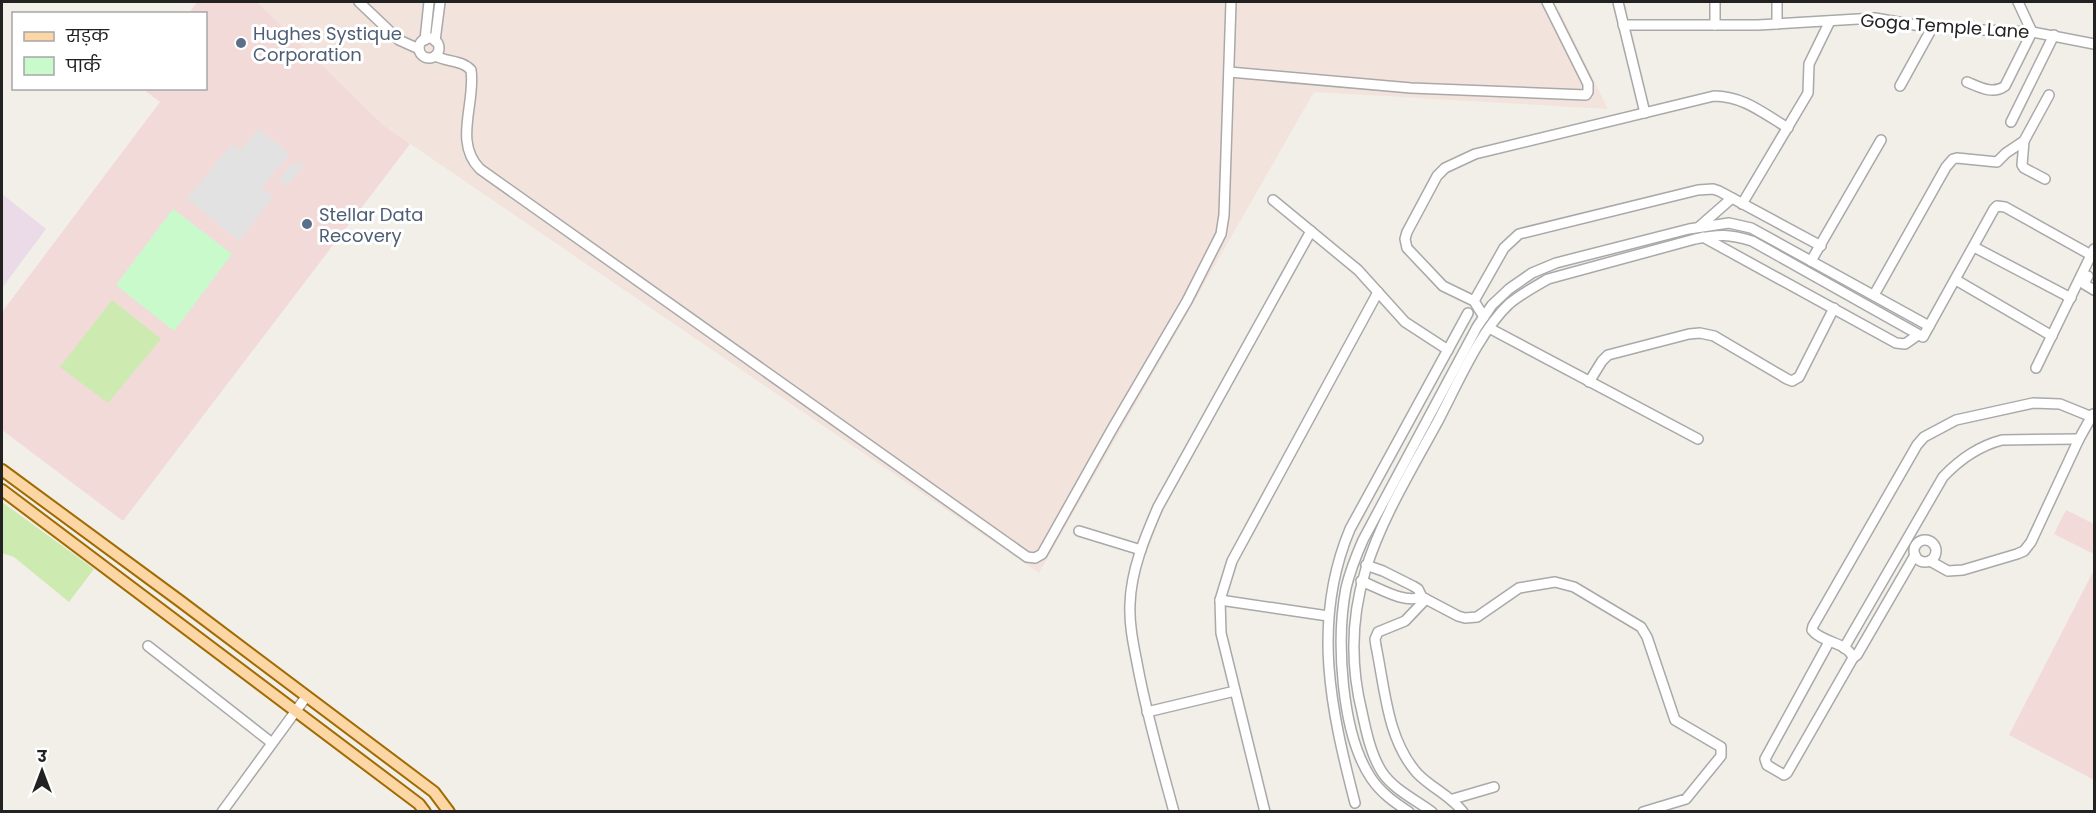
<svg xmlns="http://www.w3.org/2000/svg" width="2096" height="813" font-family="Poppins,'Noto Sans Devanagari',sans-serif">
<rect width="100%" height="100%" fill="#f2efe9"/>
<!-- commercial -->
<g fill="#f2dad9">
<path d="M197 2H258L410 144 123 521 2 430V312L160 102 143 89 206 88V14L189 13Z"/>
<path d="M2066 510 2094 524V554L2054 534Z"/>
<path d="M2094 570V780L2009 735Z"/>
</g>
<!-- industrial -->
<path fill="#ebdbe8" d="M2 194 46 229 2 288Z"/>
<!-- military -->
<path fill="#f3e3dd" d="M257 2H1550L1556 14 1560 12 1608 109 1314 92 1039 573 384 126Z"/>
<!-- grass -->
<g fill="#cdebb0">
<path d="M112 300 161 339 108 403 60 367Z"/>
<path d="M2 502 94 569 69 602 14 557 2 553Z"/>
</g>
<!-- park -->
<path fill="#c8facc" d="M173 209 232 254 174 331 116 285Z"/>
<!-- parking -->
<g fill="#e2e2e2">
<path d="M259 129 290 154 262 187 273 197 239 241 187 198 232 144 241 150Z"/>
<path d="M300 162 304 165 287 186 279 179 292 163 297 166Z"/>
</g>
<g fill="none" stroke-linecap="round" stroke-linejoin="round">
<defs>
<g id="minor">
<path d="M359 2 399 40 419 49"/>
<path d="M1618 2 1645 113"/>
<path d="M1715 2V25"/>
<path d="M1777 2V24"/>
<path d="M1623 25H1758L1875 18 1932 28 2032 32 2094 44"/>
<circle cx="429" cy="48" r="10"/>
<path d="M425 40 429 2"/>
<path d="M435 41 440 2"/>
<path d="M435 56C447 62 462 60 471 70 476 103 453 142 480 169L1027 557 1035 558 1042 554 1111 431 1187 301 1221 234 1224 215 1231 2"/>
<path d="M1229 72 1411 88 1586 95 1588 92V84L1547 2"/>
<path d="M1967 82C1979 87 1993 95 2005 86L2032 32 2018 2"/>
<path d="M1900 86 1932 28"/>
<path d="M2011 122 2054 35"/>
<path d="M2024 141 2022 165 2024 168 2045 179"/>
<path d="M1273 200 1358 270 1405 322 1448 350"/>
<path d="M1742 204 1808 93 1809 64 1830 21"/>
<path d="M1700 226 1732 198"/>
<path d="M1703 237 1896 343 1905 344 1918 335"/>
<path d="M1974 247 2071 298"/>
<path d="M1811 261 1881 140"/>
<path d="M2088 276 2084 284 2094 290"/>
<path d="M1956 280 2052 336"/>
<path d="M1874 295 1946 167 1953 159 1957 158 1997 162 2006 153 2024 141 2049 95"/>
<path d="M1474 301 1504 248 1519 234 1698 190 1713 189 1719 191 1821 246"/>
<path d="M1484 317 1474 301 1443 286 1407 248 1405 239 1407 232 1437 176 1445 168 1475 154 1714 96C1743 96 1763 113 1788 128"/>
<path d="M1489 328 1698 439"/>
<path d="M2036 368 2094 249"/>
<path d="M1589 382 1602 361 1608 355 1689 334 1700 333 1714 336 1787 379 1792 381 1799 377 1834 308"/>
<path d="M1079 531 1141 550"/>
<circle cx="1925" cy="551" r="11"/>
<path d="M1930 561 1948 571 1963 570 2017 554 2024 551 2031 542 2079 439 2093 414"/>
<path d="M1366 565 1383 571 1413 586 1418 589 1422 597 1458 616 1465 618 1477 617 1519 588 1555 582 1574 587 1641 627 1647 637 1675 720 1721 747V756L1686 799 1643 812"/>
<path d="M1361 581C1380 588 1403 604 1422 597"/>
<path d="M1426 599 1405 621 1378 632 1375 639 1376 646C1385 689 1387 739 1417 773 1431 788 1450 795 1463 812"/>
<path d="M1220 600 1328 616"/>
<path d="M1829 642 1765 759 1767 765 1784 775 1787 773 1853 658C1848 642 1822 643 1812 630L1813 626 1917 445 1924 437 1956 420 2033 403 2060 404 2092 417"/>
<path d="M148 646 272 743"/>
<path d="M1844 648 1943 477C1959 460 1979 446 2002 440L2079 439"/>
<path d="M1853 658 1857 655 1915 555"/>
<path d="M1147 712 1235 691"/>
<path d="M1453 799 1494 787"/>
<path d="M1355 803C1331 710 1311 622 1350 529L1468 313"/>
<path d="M222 812 306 697"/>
<path d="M1174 812C1161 764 1147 716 1138 668 1134 647 1129 626 1130 604 1131 570 1145 537 1158 507L1311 231"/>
<path d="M1265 812 1221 633 1220 600 1232 561 1378 292"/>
<path d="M1409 812C1394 802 1381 793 1371 778 1341 733 1336 640 1346 588 1350 571 1356 556 1363 540L1477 327 1492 305 1509 289 1532 273 1556 263 1689 229 1729 223 1751 228 1929 326"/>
<path d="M1432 812C1416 800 1393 789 1382 772 1371 755 1366 731 1362 712 1333 595 1385 518 1438 421 1457 385 1480 331 1509 304 1521 294 1534 287 1548 279L1695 239C1719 234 1729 234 1752 241L1923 337 1994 209 1997 206 2005 207 2091 255"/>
</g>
<g id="major">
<path d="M2 470 180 601 434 792 449 812"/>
<path d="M2 490 419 804 425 812"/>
</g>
</defs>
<!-- minor casing -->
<use href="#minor" stroke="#a9a9a9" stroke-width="12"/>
<!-- major casing -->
<use href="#major" stroke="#a06b00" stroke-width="14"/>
<!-- minor -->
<use href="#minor" stroke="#fff" stroke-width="9"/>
<!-- major -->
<use href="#major" stroke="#fcd6a4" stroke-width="10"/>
</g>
<!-- markers -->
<g fill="#5c6f8a" stroke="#fff" stroke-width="2">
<circle cx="241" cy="43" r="6"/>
<circle cx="307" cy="224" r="6"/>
</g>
<g text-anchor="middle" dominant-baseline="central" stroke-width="6" stroke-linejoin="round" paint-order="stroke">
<!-- street labels -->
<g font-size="18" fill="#222" stroke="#fff">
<text transform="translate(1945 26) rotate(4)">Goga Temple Lane</text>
</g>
<!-- service labels -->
<g font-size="18" fill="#4e5e75" stroke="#fff" text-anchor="start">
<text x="253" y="33">Hughes Systique<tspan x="253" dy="21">Corporation</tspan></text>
<text x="319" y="214">Stellar Data<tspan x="319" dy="21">Recovery</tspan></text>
</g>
</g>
<!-- border -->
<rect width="2096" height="813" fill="none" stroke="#222222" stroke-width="6"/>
<!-- legend -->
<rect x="12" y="12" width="195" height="78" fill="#ffffff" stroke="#a7a7a7" stroke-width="1.5"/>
<rect x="24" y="32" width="30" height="9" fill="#fcd6a4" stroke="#a7a7a7" stroke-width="1.5"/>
<text x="66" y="42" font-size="18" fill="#222222">सड़क</text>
<rect x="24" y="57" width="30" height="18" fill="#c8facc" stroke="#a7a7a7" stroke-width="1.5"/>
<text x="66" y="72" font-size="18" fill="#222222">पार्क</text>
<!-- north arrow -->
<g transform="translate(42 771)" stroke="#ffffff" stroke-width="4.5" paint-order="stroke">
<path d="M0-4.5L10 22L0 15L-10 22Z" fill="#222222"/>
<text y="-9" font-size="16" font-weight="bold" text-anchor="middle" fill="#222222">उ</text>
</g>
</svg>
